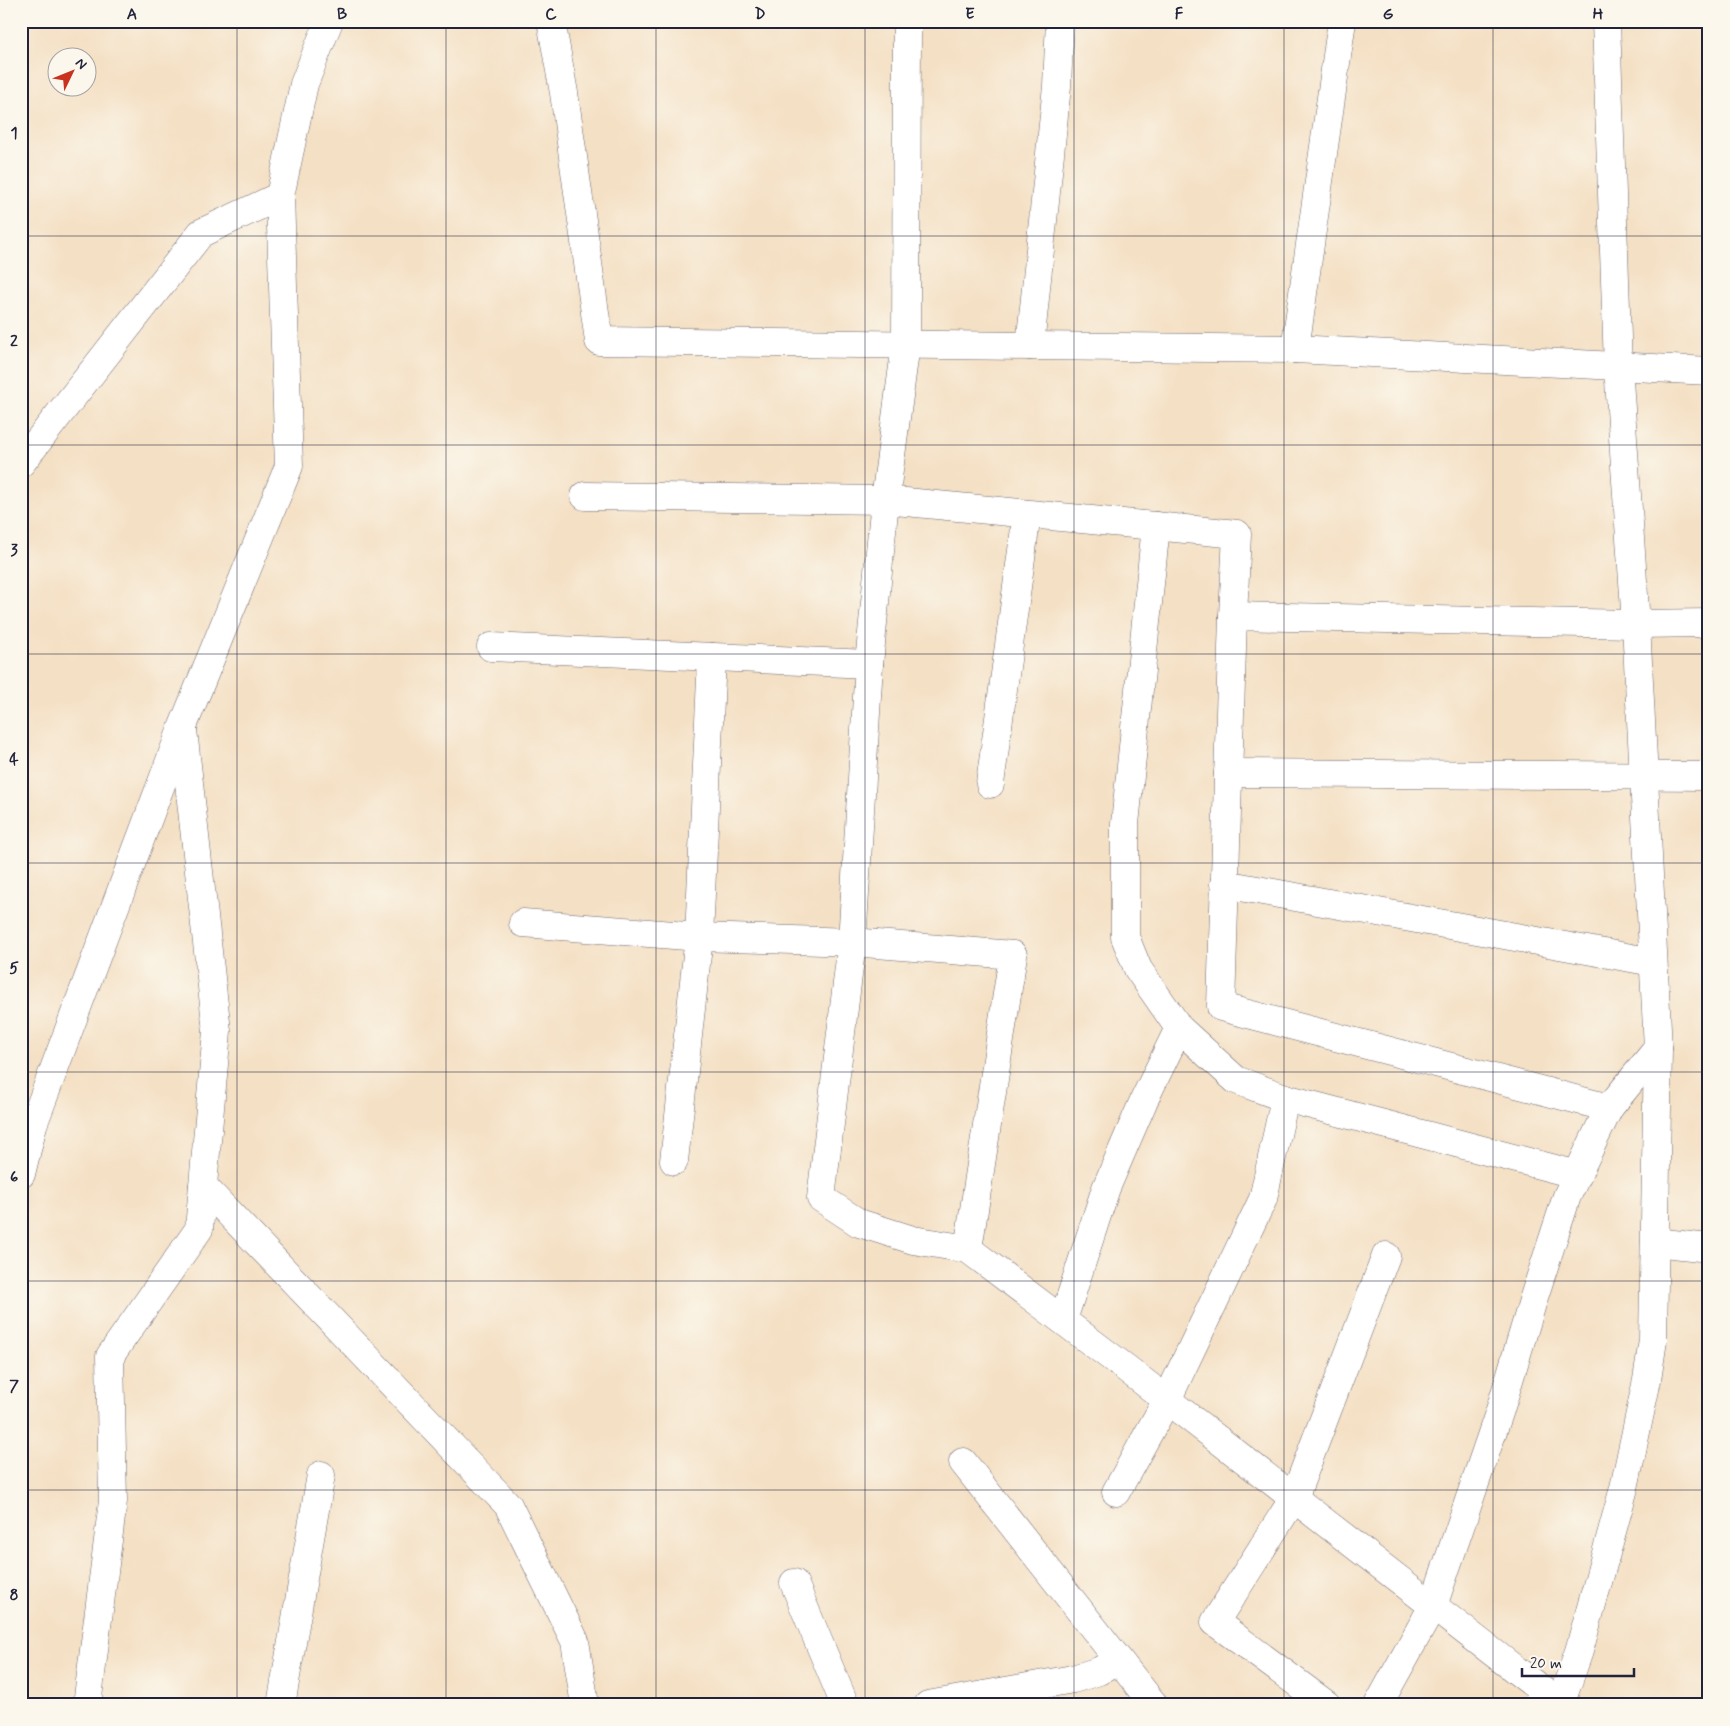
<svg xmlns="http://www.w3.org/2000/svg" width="1730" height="1726" font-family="Mynerve,sans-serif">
<rect width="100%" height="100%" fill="#fbf7ec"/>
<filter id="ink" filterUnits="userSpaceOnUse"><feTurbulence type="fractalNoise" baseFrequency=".02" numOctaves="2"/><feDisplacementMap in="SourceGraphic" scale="10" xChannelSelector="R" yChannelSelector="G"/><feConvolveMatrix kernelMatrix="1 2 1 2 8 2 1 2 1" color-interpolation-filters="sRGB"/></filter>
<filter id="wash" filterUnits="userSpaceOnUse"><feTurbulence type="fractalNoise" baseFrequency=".0096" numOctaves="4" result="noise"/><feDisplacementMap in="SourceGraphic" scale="20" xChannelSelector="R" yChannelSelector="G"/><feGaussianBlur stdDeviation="1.12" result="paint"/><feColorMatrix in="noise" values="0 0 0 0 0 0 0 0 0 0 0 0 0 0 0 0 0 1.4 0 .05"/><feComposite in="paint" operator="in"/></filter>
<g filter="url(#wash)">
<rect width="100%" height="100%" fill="#f4e0c4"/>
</g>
<g filter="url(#ink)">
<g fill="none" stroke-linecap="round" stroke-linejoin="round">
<defs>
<g id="street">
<path d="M551 21 564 93 599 341 1295 349 1709 371"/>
<path d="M907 21 906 344 885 500 869 664 852 942 821 1198 859 1223 913 1240 968 1249 1127 1369 1561 1705"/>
<path d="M1030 346 1057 86 1060 21"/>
<path d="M1295 349 1342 21"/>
<path d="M21 463 201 233 280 196"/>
<path d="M585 496 885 500 1237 534 1233 616"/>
<path d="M1156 526 1125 824V937L1138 969 1179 1028 1236 1080 1285 1098 1578 1175"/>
<path d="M491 647 869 664"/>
<path d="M1228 773 1709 776"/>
<path d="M990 784 1027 514"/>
<path d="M1224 884 1653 962"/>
<path d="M523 923 699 937 852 942 1013 955 968 1249"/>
<path d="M1609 1108 1221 1007 1233 616 1636 624 1709 623"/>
<path d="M674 1161 699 937 712 657"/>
<path d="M21 1174 33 1125 183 726 289 466 280 196 304 84 329 21"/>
<path d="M203 1186 508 1505 575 1641 585 1705"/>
<path d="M1655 1242 1709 1248"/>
<path d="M1063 1320 1106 1188 1144 1100 1179 1028"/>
<path d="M963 1462 1154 1705"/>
<path d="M1116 1492 1167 1400 1263 1199 1285 1098"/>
<path d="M794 1583 845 1705"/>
<path d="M87 1705 113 1501 110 1356 199 1229 217 1031 183 730"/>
<path d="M281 1705 321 1475"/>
<path d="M928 1705 1073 1679 1099 1671 1118 1660"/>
<path d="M1327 1705 1215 1622 1294 1498 1386 1256"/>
<path d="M1378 1705 1433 1606 1500 1410 1534 1297 1567 1196 1609 1108 1658 1048"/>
<path d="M1560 1705 1579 1651 1624 1488 1647 1380 1653 1340 1658 1048 1636 624 1618 366 1606 21"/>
</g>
</defs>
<!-- street casing -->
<use href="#street" stroke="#6c646b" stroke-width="29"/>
<!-- street -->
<use href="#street" stroke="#fff" stroke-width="28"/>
</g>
</g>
<!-- grid -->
<path fill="none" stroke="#22223b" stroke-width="1" stroke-opacity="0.55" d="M237 21V1705M446 21V1705M656 21V1705M865 21V1705M1074 21V1705M1284 21V1705M1493 21V1705M21 236H1709M21 445H1709M21 654H1709M21 863H1709M21 1072H1709M21 1281H1709M21 1490H1709"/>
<!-- margin -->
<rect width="1730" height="1726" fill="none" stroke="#fbf7ec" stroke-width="55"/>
<!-- north arrow -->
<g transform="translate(72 72) rotate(47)"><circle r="24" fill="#fbf7ec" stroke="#a4a2a5"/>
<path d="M0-4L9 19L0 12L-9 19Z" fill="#c8321e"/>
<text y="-8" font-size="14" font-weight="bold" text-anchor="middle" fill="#22223b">N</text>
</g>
<!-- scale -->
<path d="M1522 1668v8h112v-8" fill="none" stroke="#22223b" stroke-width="2.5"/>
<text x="1530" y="1668" font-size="15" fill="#22223b" stroke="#fbf7ec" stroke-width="4" paint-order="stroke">20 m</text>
<rect x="28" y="28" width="1674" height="1670" fill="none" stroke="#22223b" stroke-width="2"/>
<g font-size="16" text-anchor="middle" font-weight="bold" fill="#22223b">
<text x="132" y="19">A</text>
<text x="342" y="19">B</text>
<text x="551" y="19">C</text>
<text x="760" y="19">D</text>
<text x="970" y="19">E</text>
<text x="1179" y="19">F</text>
<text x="1388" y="19">G</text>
<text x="1598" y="19">H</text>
<text x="14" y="138">1</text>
<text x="14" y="346">2</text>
<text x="14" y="555">3</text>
<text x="14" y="764">4</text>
<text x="14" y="973">5</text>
<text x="14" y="1182">6</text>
<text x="14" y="1391">7</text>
<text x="14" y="1600">8</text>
</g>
</svg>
